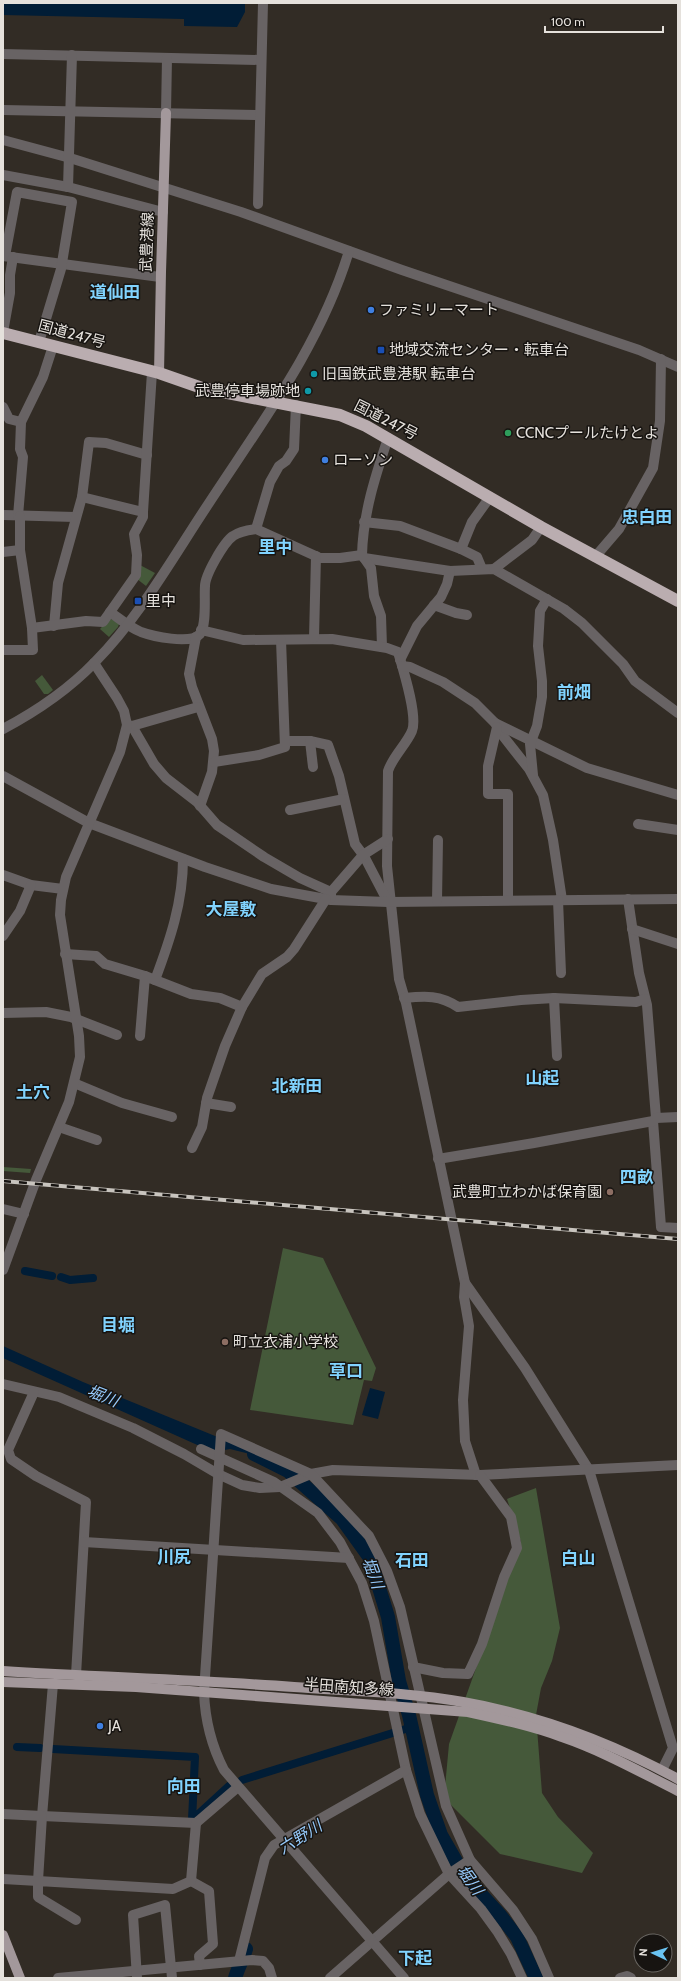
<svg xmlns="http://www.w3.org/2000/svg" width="681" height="1981" font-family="Cabin,'Noto Sans JP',sans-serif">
<rect width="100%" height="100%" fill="#322c25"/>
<!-- green -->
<g fill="#45593a">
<path d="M140 565 155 573 146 586 137 579Z"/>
<path d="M112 619 119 624 118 627 109 637 100 629 108 620Z"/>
<path d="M42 675 53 690 48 694H44L35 681Z"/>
<path d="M3 1167 31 1169 30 1173 3 1171Z"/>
<path d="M283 1248 323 1258 376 1368 372 1381 364 1380 353 1425 250 1410Z"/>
<path d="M536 1488 560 1628 552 1661 541 1688 536 1715 542 1793 558 1817 593 1853 582 1873 500 1854 444 1798 449 1744 521 1542 507 1499Z"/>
</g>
<!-- water -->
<g fill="#011d36">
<path d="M3 3H245V12L237 27 184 26V19L3 15Z"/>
<path d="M3 1346 83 1382 274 1460 230 1449 213 1452 3 1358Z"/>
<path d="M370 1388 385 1392 378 1419 362 1415Z"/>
</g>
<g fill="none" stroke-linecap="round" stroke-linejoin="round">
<!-- canal -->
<g stroke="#011d36" stroke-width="8">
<path d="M25 1271 52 1276"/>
<path d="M61 1277 70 1280 93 1278"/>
<path d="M17 1747 40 1748"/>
<path d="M53 1749 195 1757 192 1820 229 1786"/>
<path d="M242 1780 412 1727"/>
</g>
<!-- river -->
<g stroke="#011d36" stroke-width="14">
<path d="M254 1454 288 1471 342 1519 370 1558 388 1617 399 1681 409 1715 427 1795 441 1835 465 1877 500 1915 517 1937 536 1978"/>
<path d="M235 1978C238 1968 243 1959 246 1949"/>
</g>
<!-- minor -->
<g stroke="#686364" stroke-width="10">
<path d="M3 54 261 60"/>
<path d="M3 110 260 115"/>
<path d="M166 113 167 58"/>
<path d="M3 140 70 158 241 212 402 270 639 350 678 367"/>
<path d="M3 175 68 187 163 212"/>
<path d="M68 187 72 55"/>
<path d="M258 204 263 3"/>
<path d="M3 256 160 277"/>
<path d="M5 256 17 192 72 202 61 269 39 342"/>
<path d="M3 332 10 293V275L13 257"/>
<path d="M3 407 9 419 21 422"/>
<path d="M82 497 143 512"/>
<path d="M3 515 75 517"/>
<path d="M18 516 23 457 20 449 21 422 43 377 53 346"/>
<path d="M364 522 400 526 461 549 477 557 482 569"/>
<path d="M256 529 270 482 279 466 286 461 294 449 296 405"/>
<path d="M461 549 472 522 490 497"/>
<path d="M3 552 20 550"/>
<path d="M362 555C363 514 375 477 388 438"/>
<path d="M595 557 619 529 653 468 660 421 661 359"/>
<path d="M364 558 450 571 494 569 564 609 582 623 623 664 635 681 678 713"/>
<path d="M494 569 532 540 541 527"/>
<path d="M434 605 456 613 467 615"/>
<path d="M110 612C120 619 129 627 141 632 152 636 191 645 200 634 207 624 204 598 205 586 205 575 224 542 233 536 240 531 249 530 256 529L320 558H340L362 555 371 568 374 596 381 616 382 647"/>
<path d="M54 626 58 583 82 497 89 442 106 443 147 455"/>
<path d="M32 628 86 621 103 622 136 575 137 555 134 534 143 517V512L152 372"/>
<path d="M201 630 243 640 332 639 387 648 398 652C403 669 418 716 412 731 406 745 393 756 388 771L387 866 399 979 406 1003 465 1283 464 1297 469 1326 463 1400 465 1441 476 1475"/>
<path d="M196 637 189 674 192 687 212 739 214 751 212 772 200 806"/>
<path d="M314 638 316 556"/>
<path d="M3 650H33L32 628 20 550V516"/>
<path d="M400 660 417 626 441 597 447 584 450 571"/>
<path d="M402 666 410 667 443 682 475 703 495 723 503 736 529 769 543 795 553 840 562 900"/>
<path d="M495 723 587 768 678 795"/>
<path d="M127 725 132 726 154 764 166 778 197 802 217 825 264 857 300 878 331 892"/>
<path d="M132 726 198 707"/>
<path d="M497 727 488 766V794H508V900"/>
<path d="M3 729C37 711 68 690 95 662 141 615 173 557 209 503 262 422 321 344 349 251"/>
<path d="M285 741H310L328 745 339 776 355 844 364 856 388 902"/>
<path d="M310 741 313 767"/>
<path d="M214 762 259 755 285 747 281 640"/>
<path d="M533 775 530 744 537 726 542 697V681L538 646 540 611 547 599"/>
<path d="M3 776 89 823 205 867 271 889 331 900 388 902 678 899"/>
<path d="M290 810 344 799"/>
<path d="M638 824 678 830"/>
<path d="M3 875 31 885 63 889"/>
<path d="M331 898V892L363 855 388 839"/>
<path d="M628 899 639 973 647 1005 656 1118"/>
<path d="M558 900 561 973"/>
<path d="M437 901 438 840"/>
<path d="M632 929 678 944"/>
<path d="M3 936 20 911 31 885"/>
<path d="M65 954 96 956 105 964 145 976"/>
<path d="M155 980 191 994 220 998 242 1007"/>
<path d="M404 998C426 996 440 995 458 1007L521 1000 554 998 636 1002 645 999"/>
<path d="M554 998 557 1056"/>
<path d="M3 1013 46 1012 71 1017 117 1035"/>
<path d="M140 1036 145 976 155 980C170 940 183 902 183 859"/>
<path d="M74 1083 122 1103 172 1117"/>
<path d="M206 1103 231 1107"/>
<path d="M653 1121 661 1227 678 1228"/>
<path d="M59 1127 97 1140"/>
<path d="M192 1148 202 1127 207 1098 225 1046 242 1007 262 974 287 957 294 949 326 899"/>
<path d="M438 1159 534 1143 653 1121 656 1118 678 1117"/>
<path d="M3 1209 24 1214"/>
<path d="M3 1270 36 1180 69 1102 80 1057 79 1036 60 915 61 900 66 877 120 752 127 725 124 711 117 698 94 663"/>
<path d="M465 1283 525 1368 589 1470 673 1748 662 1770"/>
<path d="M3 1384 59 1397 133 1428 184 1454 218 1474 242 1485 260 1488 280 1487 311 1474 333 1470 480 1475 678 1465"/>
<path d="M34 1392 8 1450 11 1459 36 1476 86 1502 76 1675"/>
<path d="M201 1449 274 1482 318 1513 340 1542 362 1583 374 1621 406 1770 420 1814 449 1874 481 1909 497 1931 511 1954 522 1978"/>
<path d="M84 1542 349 1558"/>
<path d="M413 1667 443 1673 468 1674 482 1644 504 1577 517 1548 511 1517 480 1475"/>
<path d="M53 1684 42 1816 196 1823 238 1787"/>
<path d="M3 1814 42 1816 38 1881 3 1879"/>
<path d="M191 1881 209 1891 213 1944 199 1956 200 1965"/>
<path d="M76 1920 38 1897V1881L173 1889 191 1881 196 1823"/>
<path d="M239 1961 265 1858 274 1845 406 1770"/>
<path d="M58 1978 252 1960 263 1961 269 1968 272 1978"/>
<path d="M137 1978 133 1915 165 1905 172 1978"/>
<path d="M330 1978 449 1874 470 1860"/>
<path d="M404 1978 224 1770C211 1745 205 1720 204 1692L221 1434 311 1474 369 1536 387 1571 400 1607 446 1806 470 1860 513 1910 532 1939 549 1978"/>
<path d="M620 1978 627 1976 631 1978"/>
</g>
<!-- major -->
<g stroke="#a3989b" stroke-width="10">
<path d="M159 373 161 272 166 113"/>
<path d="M3 1671C100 1677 197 1680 294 1687 350 1691 408 1692 463 1702 537 1715 612 1743 678 1779"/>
<path d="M3 1682 136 1687 468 1712C500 1719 532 1726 562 1737 603 1751 640 1772 678 1791"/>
<path d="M3 1935 20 1978"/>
</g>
<!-- highway -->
<path stroke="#baadb0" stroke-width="12" d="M3 333 159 373 202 388 340 415 366 426 541 527 678 601"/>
<defs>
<path id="rail" d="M3 1181 678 1239"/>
</defs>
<!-- rail casing -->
<use href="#rail" stroke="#c8c4be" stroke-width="4"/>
<!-- rail -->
<use href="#rail" stroke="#171411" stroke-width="2.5" stroke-dasharray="8" stroke-linecap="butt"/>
</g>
<!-- markers -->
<g fill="#3f7fe0" stroke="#171411" stroke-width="1.5">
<circle cx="371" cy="310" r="4"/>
<circle cx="325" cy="460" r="4"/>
<circle cx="100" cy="1726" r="4"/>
</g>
<g fill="#1a4fb4" stroke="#171411" stroke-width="1.5">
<rect x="377" y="346" width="8" height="8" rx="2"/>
<rect x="134" y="597" width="8" height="8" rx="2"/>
</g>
<g fill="#0f9aa8" stroke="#171411" stroke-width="1.5">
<circle cx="314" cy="374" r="4"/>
<circle cx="308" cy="391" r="4"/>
</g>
<circle fill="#2e9e5b" stroke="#171411" stroke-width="1.5" cx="508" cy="433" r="4"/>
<g fill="#8d6e63" stroke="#171411" stroke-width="1.5">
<circle cx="610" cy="1192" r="4"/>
<circle cx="225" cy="1342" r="4"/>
</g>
<g text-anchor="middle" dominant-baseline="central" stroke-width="3" stroke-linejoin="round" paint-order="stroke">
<!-- street labels -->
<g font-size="15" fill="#e5e1dc" stroke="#171411">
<text transform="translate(147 242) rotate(-88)">武豊港線</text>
<text transform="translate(72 334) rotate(15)">国道247号</text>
<text transform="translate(386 420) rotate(27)">国道247号</text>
<text transform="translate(349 1687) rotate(4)">半田南知多線</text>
</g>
<!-- poi labels -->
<g font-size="15" fill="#e5e1dc" stroke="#171411" text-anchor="start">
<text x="379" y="310">ファミリーマート</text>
<text x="389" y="350">地域交流センター・転車台</text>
<text x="322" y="374">旧国鉄武豊港駅 転車台</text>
<text x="300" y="391" text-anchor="end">武豊停車場跡地</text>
<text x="516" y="433">CCNCプールたけとよ</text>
<text x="333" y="460">ローソン</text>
<text x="146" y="601">里中</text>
<text x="602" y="1192" text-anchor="end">武豊町立わかば保育園</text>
<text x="233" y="1342">町立衣浦小学校</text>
<text x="108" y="1726">JA</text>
</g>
<!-- water labels -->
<g font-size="16" font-style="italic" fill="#95c9fa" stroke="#171411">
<text transform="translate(103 1396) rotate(22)">堀川</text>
<text transform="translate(373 1573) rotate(70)">堀川</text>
<text transform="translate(300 1837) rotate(-32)">六野川</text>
<text transform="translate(470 1880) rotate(54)">堀川</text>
</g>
<!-- quarter labels -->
<g font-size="17" font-weight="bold" fill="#81d3fe" stroke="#171411">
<text x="115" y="292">道仙田</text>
<text x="647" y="517">忠白田</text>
<text x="275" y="547">里中</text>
<text x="574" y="692">前畑</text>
<text x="231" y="909">大屋敷</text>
<text x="542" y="1078">山起</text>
<text x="297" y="1086">北新田</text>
<text x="33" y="1092">土穴</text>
<text x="637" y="1177">四畝</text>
<text x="118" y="1325">目堀</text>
<text x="346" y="1371">草口</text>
<text x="174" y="1557">川尻</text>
<text x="578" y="1558">白山</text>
<text x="412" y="1560">石田</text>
<text x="184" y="1786">向田</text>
<text x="415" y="1958">下起</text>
</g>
</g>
<!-- border -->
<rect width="681" height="1981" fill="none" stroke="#e5e1dc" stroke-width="8"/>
<!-- north arrow -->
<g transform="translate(653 1953) rotate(274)"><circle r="19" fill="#171411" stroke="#696662"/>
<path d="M0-3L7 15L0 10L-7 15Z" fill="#6ac3f1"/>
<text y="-6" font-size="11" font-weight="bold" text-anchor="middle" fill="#e5e1dc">N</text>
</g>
<!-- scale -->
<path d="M545 26v6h118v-6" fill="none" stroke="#e5e1dc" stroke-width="2"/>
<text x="551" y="26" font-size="12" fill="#e5e1dc" stroke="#171411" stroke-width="3" paint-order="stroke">100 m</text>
</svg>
